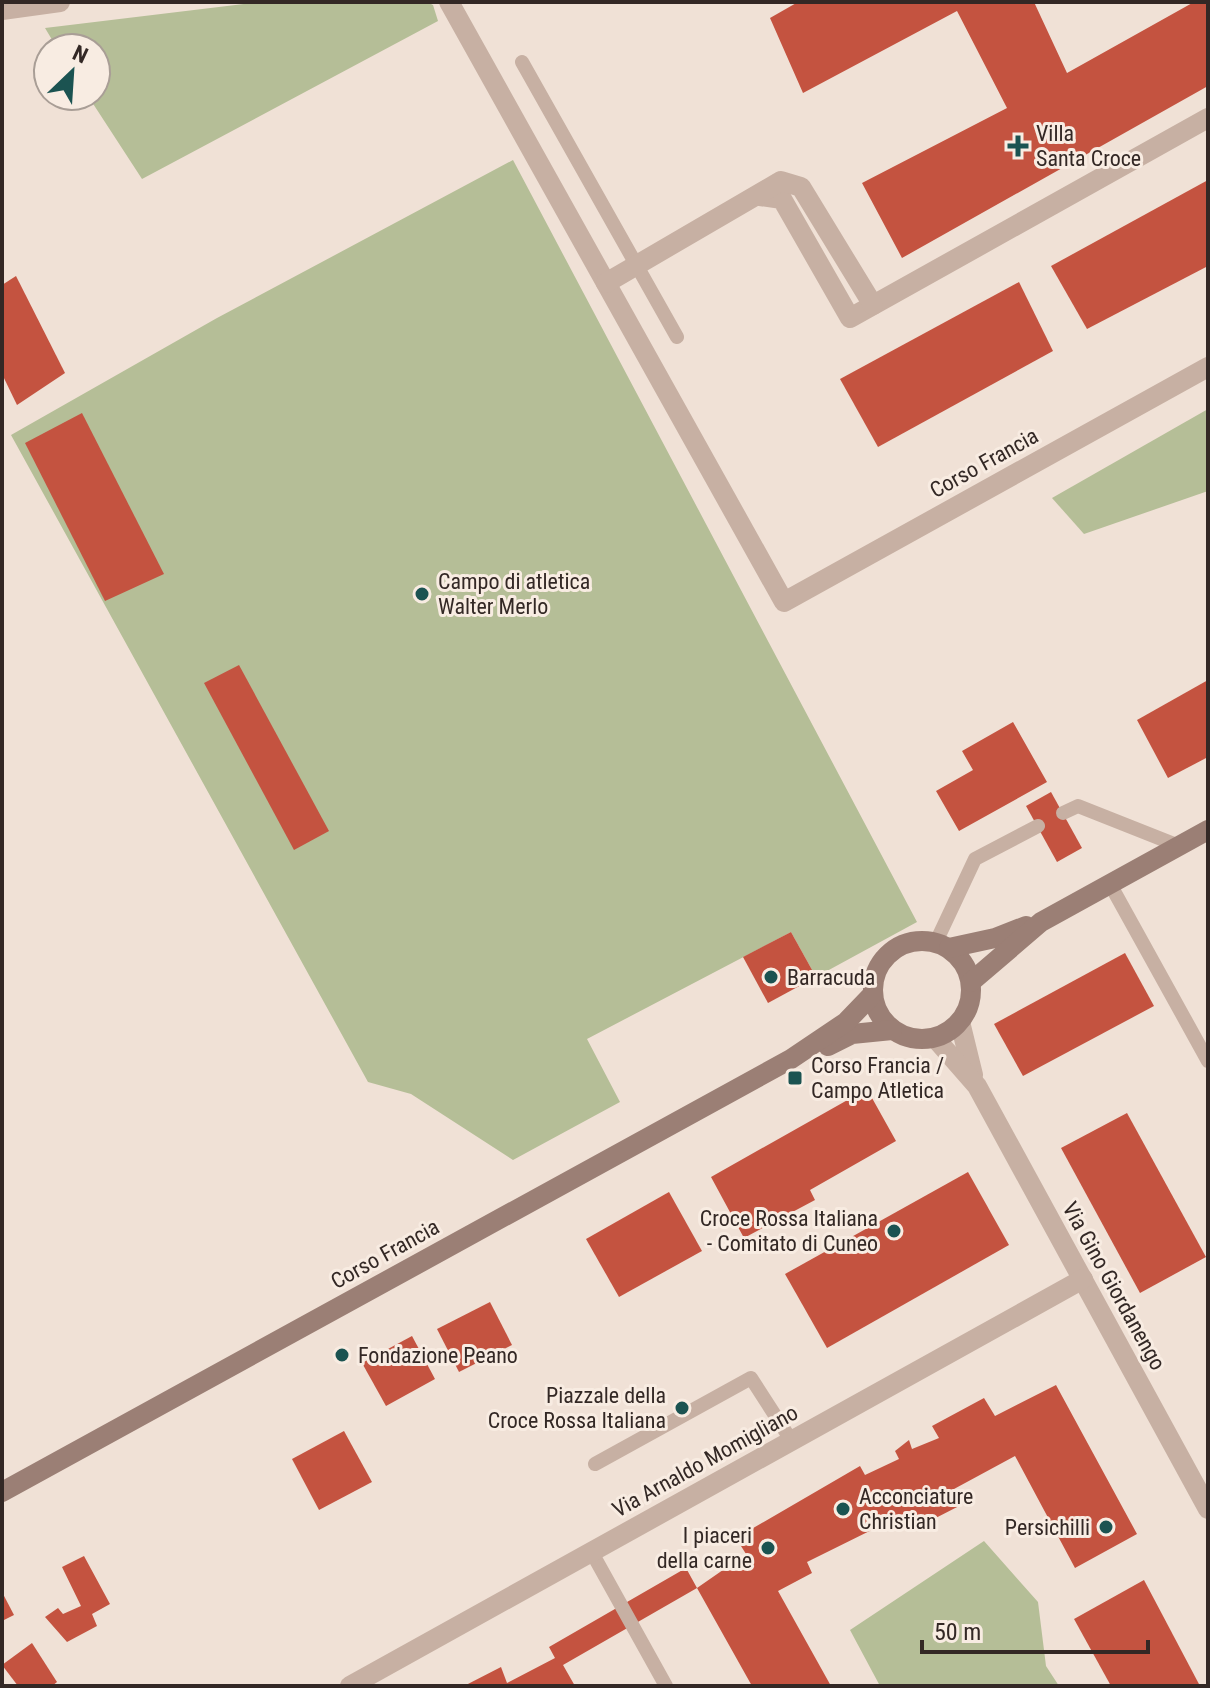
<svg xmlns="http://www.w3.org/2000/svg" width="1210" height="1688" font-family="'Roboto Condensed',sans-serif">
<rect width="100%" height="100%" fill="#f0e1d6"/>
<!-- green -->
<g fill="#b5be97">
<path d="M260 2H427L433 5 438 21 142 179 88 96H96V48H57L45 28Z"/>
<path d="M513 160 917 922 816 977 791 932 587 1039 620 1102 513 1160 411 1094 368 1082 11 435 217 318Z"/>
<path d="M1208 409V491L1084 534 1052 498Z"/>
<path d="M984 1541 1038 1602 1046 1666 1059 1686H880L850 1630Z"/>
</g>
<!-- building -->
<g fill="#c45340">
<path d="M798 2H1034L1067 73 1194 2H1208V86L902 258 862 183 1007 108 957 11 803 93 770 18Z"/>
<path d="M1208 180V266L1087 329 1051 266Z"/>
<path d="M16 276 65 373 17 405 2 374V285Z"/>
<path d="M1019 282 1053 351 878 447 840 379Z"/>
<path d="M82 413 164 574 105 601 25 443Z"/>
<path d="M239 665 329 831 294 850 204 683Z"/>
<path d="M1208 680V757L1168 778 1137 720Z"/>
<path d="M1013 722 1047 782 959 831 936 791 973 770 962 751Z"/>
<path d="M1051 792 1082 848 1057 862 1026 806Z"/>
<path d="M791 932 816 977 768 1003 743 957Z"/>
<path d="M1125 953 1154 1006 1023 1076 994 1024Z"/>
<path d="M867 1089 896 1141 810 1190 815 1200 744 1238 711 1177Z"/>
<path d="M1127 1113 1206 1257 1140 1293 1061 1148Z"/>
<path d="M968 1172 1009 1245 827 1348 785 1274Z"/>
<path d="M669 1192 702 1251 619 1297 586 1239Z"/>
<path d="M490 1302 512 1345 459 1372 437 1329Z"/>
<path d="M412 1336 435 1379 386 1406 362 1363Z"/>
<path d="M1056 1385 1137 1534 1075 1568 1015 1456 954 1489 963 1504 922 1525 912 1510 807 1562 812 1573 778 1591 831 1686H752L697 1588 746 1554 736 1538 860 1466 865 1475 899 1459 895 1451 909 1440 912 1449 939 1438 932 1426 984 1398 995 1416Z"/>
<path d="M344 1431 372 1482 319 1510 292 1459Z"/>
<path d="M84 1556 110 1604 92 1614 97 1626 67 1642 45 1617 58 1608 63 1614 81 1606 62 1567Z"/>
<path d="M686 1568 697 1588 563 1665 575 1686H464L501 1667 507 1683 555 1658 549 1647Z"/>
<path d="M1144 1580 1200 1686H1111L1074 1619Z"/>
<path d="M2 1592 14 1615 2 1621Z"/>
<path d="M32 1643 57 1682 52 1686H18L2 1665Z"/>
</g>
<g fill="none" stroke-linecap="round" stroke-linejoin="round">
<!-- lane -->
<g stroke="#c7b0a3" stroke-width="14">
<path d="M522 62 677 337"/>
<path d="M1063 813 1078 806 1179 846"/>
<path d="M1110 884 1208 1061"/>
<path d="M936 942 975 859 1038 826"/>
<path d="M595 1464 751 1378 791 1440"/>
<path d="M591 1551 666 1686"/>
</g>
<!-- street -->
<g stroke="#c7b0a3" stroke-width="20">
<path d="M449 2 784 602 1208 367"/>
<path d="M2 10 60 2"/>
<path d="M760 196 782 199 850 318 1208 118"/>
<path d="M606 283 781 181 801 187 873 305"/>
<path d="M960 1022 973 1075"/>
<path d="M935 1038 977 1086 1208 1509"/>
<path d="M350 1686 1083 1279"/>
</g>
<!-- secondary -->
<g stroke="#9b7f75" stroke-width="20">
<circle cx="922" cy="990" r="49"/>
<path d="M949 948 995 938 1026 926"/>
<path d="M971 982 1041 922 1208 830"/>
<path d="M828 1046 852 1034 892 1030"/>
<path d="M2 1492 791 1059 846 1022 872 995"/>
</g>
</g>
<!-- markers -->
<g fill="#1b5351" stroke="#f8ece2" stroke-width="3">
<path d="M1014 134h8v8h8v8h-8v8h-8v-8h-8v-8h8z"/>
<circle cx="422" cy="594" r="8"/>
<circle cx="771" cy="977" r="8"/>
<rect x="787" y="1070" width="16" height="16" rx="4"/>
<circle cx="894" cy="1231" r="8"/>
<circle cx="342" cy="1355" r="8"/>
<circle cx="682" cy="1408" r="8"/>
<circle cx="843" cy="1509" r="8"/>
<circle cx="1106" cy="1527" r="8"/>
<circle cx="768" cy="1548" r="8"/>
</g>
<g text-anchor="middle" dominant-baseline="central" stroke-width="6" stroke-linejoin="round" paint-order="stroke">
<!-- poi labels -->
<g font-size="22" fill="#332825" stroke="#f8ece2" text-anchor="start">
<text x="1036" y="133">Villa<tspan x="1036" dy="25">Santa Croce</tspan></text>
<text x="438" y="581">Campo di atletica<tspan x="438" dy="25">Walter Merlo</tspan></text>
<text x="787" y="977">Barracuda</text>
<text x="811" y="1065">Corso Francia /<tspan x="811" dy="25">Campo Atletica</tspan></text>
<text x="878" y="1218" text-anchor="end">Croce Rossa Italiana<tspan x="878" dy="25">- Comitato di Cuneo</tspan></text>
<text x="358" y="1355">Fondazione Peano</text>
<text x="666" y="1395" text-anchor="end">Piazzale della<tspan x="666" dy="25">Croce Rossa Italiana</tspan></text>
<text x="859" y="1496">Acconciature<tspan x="859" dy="25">Christian</tspan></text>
<text x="1090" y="1527" text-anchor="end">Persichilli</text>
<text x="752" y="1535" text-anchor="end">I piaceri<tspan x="752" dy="25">della carne</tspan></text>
</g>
<!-- street labels -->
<g font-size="22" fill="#332825" stroke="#f8ece2">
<text transform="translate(984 463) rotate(-29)">Corso Francia</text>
<text transform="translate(385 1254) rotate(-29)">Corso Francia</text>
<text transform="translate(1114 1286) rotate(61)">Via Gino Giordanengo</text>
<text transform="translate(705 1461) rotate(-29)">Via Arnaldo Momigliano</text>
</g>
</g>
<!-- border -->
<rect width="1210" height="1688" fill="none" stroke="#332825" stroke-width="8"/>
<!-- north arrow -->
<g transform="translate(72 72) rotate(25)"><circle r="38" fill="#f8ece2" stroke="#a99e96" stroke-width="2"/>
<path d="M0-6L14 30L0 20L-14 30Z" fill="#1b5351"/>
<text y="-12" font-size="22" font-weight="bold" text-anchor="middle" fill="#332825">N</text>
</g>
<!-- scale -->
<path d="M922 1640v12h226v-12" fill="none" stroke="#332825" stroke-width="4"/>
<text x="934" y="1640" font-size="24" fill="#332825" stroke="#f8ece2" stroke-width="6" paint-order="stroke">50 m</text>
</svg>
